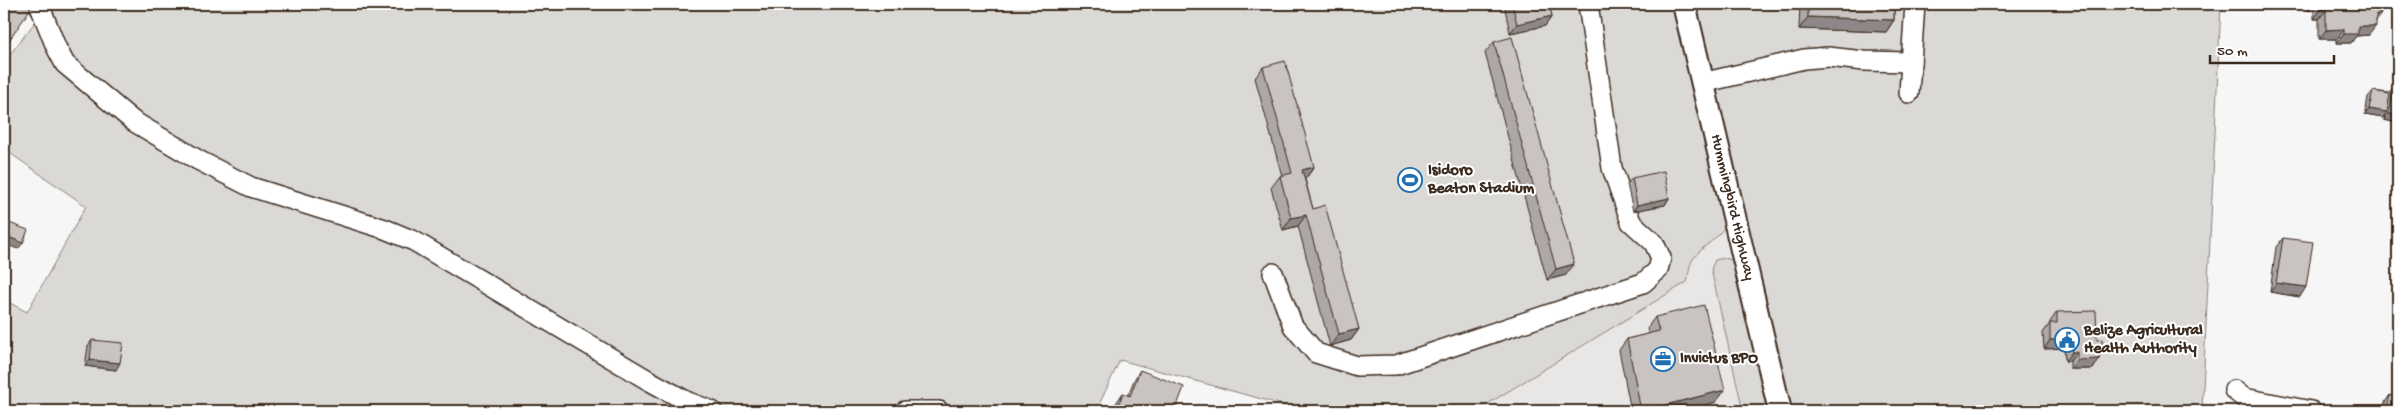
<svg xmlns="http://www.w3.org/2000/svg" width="2402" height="415" font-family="'Gochi Hand',sans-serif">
<rect width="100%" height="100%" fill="#f7f6f6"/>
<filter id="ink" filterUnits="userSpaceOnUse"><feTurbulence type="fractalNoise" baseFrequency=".02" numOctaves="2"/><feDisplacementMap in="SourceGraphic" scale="10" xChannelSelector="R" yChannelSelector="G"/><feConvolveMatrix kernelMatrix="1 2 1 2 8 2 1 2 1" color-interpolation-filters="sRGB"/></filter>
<g filter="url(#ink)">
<!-- built -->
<path fill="#e9e7e6" d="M1726 225 1734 260 1711 269 1743 411H1517V409L1476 411 1687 282 1692 261 1706 244 1722 233Z"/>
<!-- grass -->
<g fill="#dbd9d6" stroke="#8b827a">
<path d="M49 4H1673L1726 225C1718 239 1702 246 1693 259 1689 265 1689 275 1687 282L1476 411 1301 410 1120 360 1096 411H4V300L27 312 86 206 4 149V62Z"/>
<path d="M1694 4H2221L2202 411H1790Z"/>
<path d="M1724 258 1734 260 1767 411H1743L1711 269 1715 260Z"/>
</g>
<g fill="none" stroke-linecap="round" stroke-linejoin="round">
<defs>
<g id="minor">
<path d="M39 4 56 47 65 64 133 121 198 160 251 187 385 229 414 241 648 380 688 402 712 411"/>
<path d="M1702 83 1804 59 1828 57 1864 61 1911 62"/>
<path d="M1909 93 1915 4"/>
<path d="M1273 273 1293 326 1316 353 1357 366 1396 365 1643 283 1658 270 1661 258 1654 243 1631 222 1612 168 1588 4"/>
<path d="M2234 390 2244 398 2311 411"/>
<path d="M905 411H939"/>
</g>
<g id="major">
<path id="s1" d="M1684 4 1780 411"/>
</g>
</defs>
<!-- minor casing -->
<use href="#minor" stroke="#3b2a1e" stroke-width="22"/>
<!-- major casing -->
<use href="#major" stroke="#3b2a1e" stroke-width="26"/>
<!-- minor -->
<use href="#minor" stroke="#fff" stroke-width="19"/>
<!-- major -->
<use href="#major" stroke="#fff" stroke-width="22"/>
</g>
<!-- wall -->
<g fill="#ada8a6" stroke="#3b2a1e">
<path d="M482 4H492L489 8Z"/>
<path d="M1504 4H1549L1552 16 1545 26 1510 33Z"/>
<path d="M1800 4H1894V20L1886 32 1799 29Z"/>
<path d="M2308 4H2380L2376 21 2369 35 2356 36 2351 43H2337V39H2319V19H2314V10H2308Z"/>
<path d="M1494 42 1566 275 1547 280 1485 53Z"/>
<path d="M1263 67 1314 167 1306 178 1305 179 1313 209 1359 329 1351 340 1330 346 1298 226 1283 230 1271 188 1280 176H1282L1255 78Z"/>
<path d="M2394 86 2398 87V123L2384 120 2385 115 2383 118 2365 115 2368 97 2373 91 2389 93Z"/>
<path d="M1632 178 1669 198 1665 205 1633 211 1627 184Z"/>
<path d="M2283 238 2300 297 2270 292 2276 247Z"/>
<path d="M2057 312 2097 340 2099 359 2093 369H2070V361H2065L2064 348 2044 349 2043 333 2050 323V322Z"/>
<path d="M1655 317 1725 390 1716 402 1680 411H1631L1619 350 1627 339 1648 334 1647 328Z"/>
<path d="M92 340 116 370 85 366 88 346Z"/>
<path d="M1140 370 1175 411H1113L1116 403 1123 393 1128 395 1134 380Z"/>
<path d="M2390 395 2398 411H2383L2385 402Z"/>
</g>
<!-- shaded-wall -->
<g fill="#8d8887" stroke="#3b2a1e">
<path d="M2312 4H2318L2314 10H2308Z"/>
<path d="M2320 10H2326L2319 19H2314Z"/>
<path d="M2376 14H2381L2374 23Z"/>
<path d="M1552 16 1545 26 1510 33 1517 24Z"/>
<path d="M1808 17 1894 20 1886 32 1799 29Z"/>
<path d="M2358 26H2376L2369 35 2356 36 2351 43H2337L2344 34Z"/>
<path d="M2344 29 2337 39H2319L2326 30Z"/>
<path d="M2369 109 2387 112 2383 118 2365 115Z"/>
<path d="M2389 114 2398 115V123L2384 120Z"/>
<path d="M1314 167 1306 178 1294 182 1302 170Z"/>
<path d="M1669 198 1665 205 1633 211 1637 205Z"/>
<path d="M1306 215 1298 226 1283 230 1291 218Z"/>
<path d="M4 235 23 243 18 249 4 244Z"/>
<path d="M1574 264 1566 275 1547 280 1556 269Z"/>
<path d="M2276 283 2306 287 2300 297 2270 292Z"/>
<path d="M1359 329 1351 340 1330 346 1339 334Z"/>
<path d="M2071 339 2064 348 2044 349 2050 340Z"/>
<path d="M2099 351H2103L2097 360 2099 359 2093 369H2070L2077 360Z"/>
<path d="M2072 352H2077L2070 361H2065Z"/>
<path d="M90 360 120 363 116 370 85 366Z"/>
<path d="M1725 390 1716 402 1680 411H1642Z"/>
<path d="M2387 409 2398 411H2385Z"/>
</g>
<!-- building -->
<g fill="#c9c3c1" stroke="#3b2a1e">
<path d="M4 4H25L31 8 4 48Z"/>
<path d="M1512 4H1549L1552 16 1517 24Z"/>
<path d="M1808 4H1894V20L1808 17Z"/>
<path d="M2320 4H2380L2381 14H2376V26H2358V34H2344V29L2326 30V10H2320Z"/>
<path d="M1512 37 1574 264 1556 269 1494 42Z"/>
<path d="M1285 61 1314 167 1302 170 1313 209 1325 205 1359 329 1339 334 1306 215 1291 218 1280 176 1292 173 1263 67Z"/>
<path d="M2394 86 2398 87V115L2389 114Z"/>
<path d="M2373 91 2390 94 2387 112 2369 109Z"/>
<path d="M1664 171 1669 198 1637 205 1632 178Z"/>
<path d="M4 221 28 230 23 243 4 235Z"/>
<path d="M2283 238 2313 242 2306 287 2276 283Z"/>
<path d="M1704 305 1725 390 1641 411 1627 339 1659 331 1655 317Z"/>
<path d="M2096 311 2097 340 2102 339 2103 351H2099V359L2077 360V352H2072L2071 339 2050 340V323H2057V312Z"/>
<path d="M92 340 123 343 120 363 90 360Z"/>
<path d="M1140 370 1184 387 1175 411H1116L1123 393 1130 396Z"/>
<path d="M2390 395 2398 397V411L2387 409Z"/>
</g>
</g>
<!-- icons -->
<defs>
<symbol id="stadium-ring" viewBox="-11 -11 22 22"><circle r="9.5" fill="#fff" stroke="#1f6fb2" stroke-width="1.5"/><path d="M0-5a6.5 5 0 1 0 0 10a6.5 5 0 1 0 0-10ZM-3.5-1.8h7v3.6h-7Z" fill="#1f6fb2"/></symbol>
<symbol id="civic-ring" viewBox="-11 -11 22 22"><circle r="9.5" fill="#fff" stroke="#1f6fb2" stroke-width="1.5"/><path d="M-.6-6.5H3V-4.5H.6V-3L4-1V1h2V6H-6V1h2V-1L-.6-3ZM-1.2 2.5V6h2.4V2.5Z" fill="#1f6fb2"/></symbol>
<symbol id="office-ring" viewBox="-11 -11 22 22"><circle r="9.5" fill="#fff" stroke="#1f6fb2" stroke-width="1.5"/><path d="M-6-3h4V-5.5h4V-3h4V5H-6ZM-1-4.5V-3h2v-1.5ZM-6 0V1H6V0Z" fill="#1f6fb2"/></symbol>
</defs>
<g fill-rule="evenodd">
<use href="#stadium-ring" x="1396" y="166" width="28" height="28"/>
<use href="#civic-ring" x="2053" y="326" width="28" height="28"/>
<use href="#office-ring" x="1649" y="345" width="28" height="28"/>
</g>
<g text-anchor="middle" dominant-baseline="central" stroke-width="4" stroke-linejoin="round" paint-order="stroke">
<!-- poi labels -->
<g font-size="16" font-weight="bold" fill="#3b2a1e" stroke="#fff" text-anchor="start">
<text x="1428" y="171">Isidoro<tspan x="1428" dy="18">Beaton Stadium</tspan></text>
<text x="2084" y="331">Belize Agricultural<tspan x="2084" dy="18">Health Authority</tspan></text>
<text x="1680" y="359">Invictus BPO</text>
</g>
<!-- street labels -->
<g font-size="16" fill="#3b2a1e" stroke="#fff">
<text stroke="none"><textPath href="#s1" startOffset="209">Hummingbird Highway</textPath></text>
</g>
</g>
<!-- margin -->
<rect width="2402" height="415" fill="none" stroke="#fff" stroke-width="20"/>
<rect x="10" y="10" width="2382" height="395" fill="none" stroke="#3b2a1e" stroke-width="2" filter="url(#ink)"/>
<!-- scale -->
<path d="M2210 55v8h124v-8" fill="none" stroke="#3b2a1e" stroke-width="2.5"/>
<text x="2217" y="55" font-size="15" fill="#3b2a1e" stroke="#ffffff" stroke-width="4" paint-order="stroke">50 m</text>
</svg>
